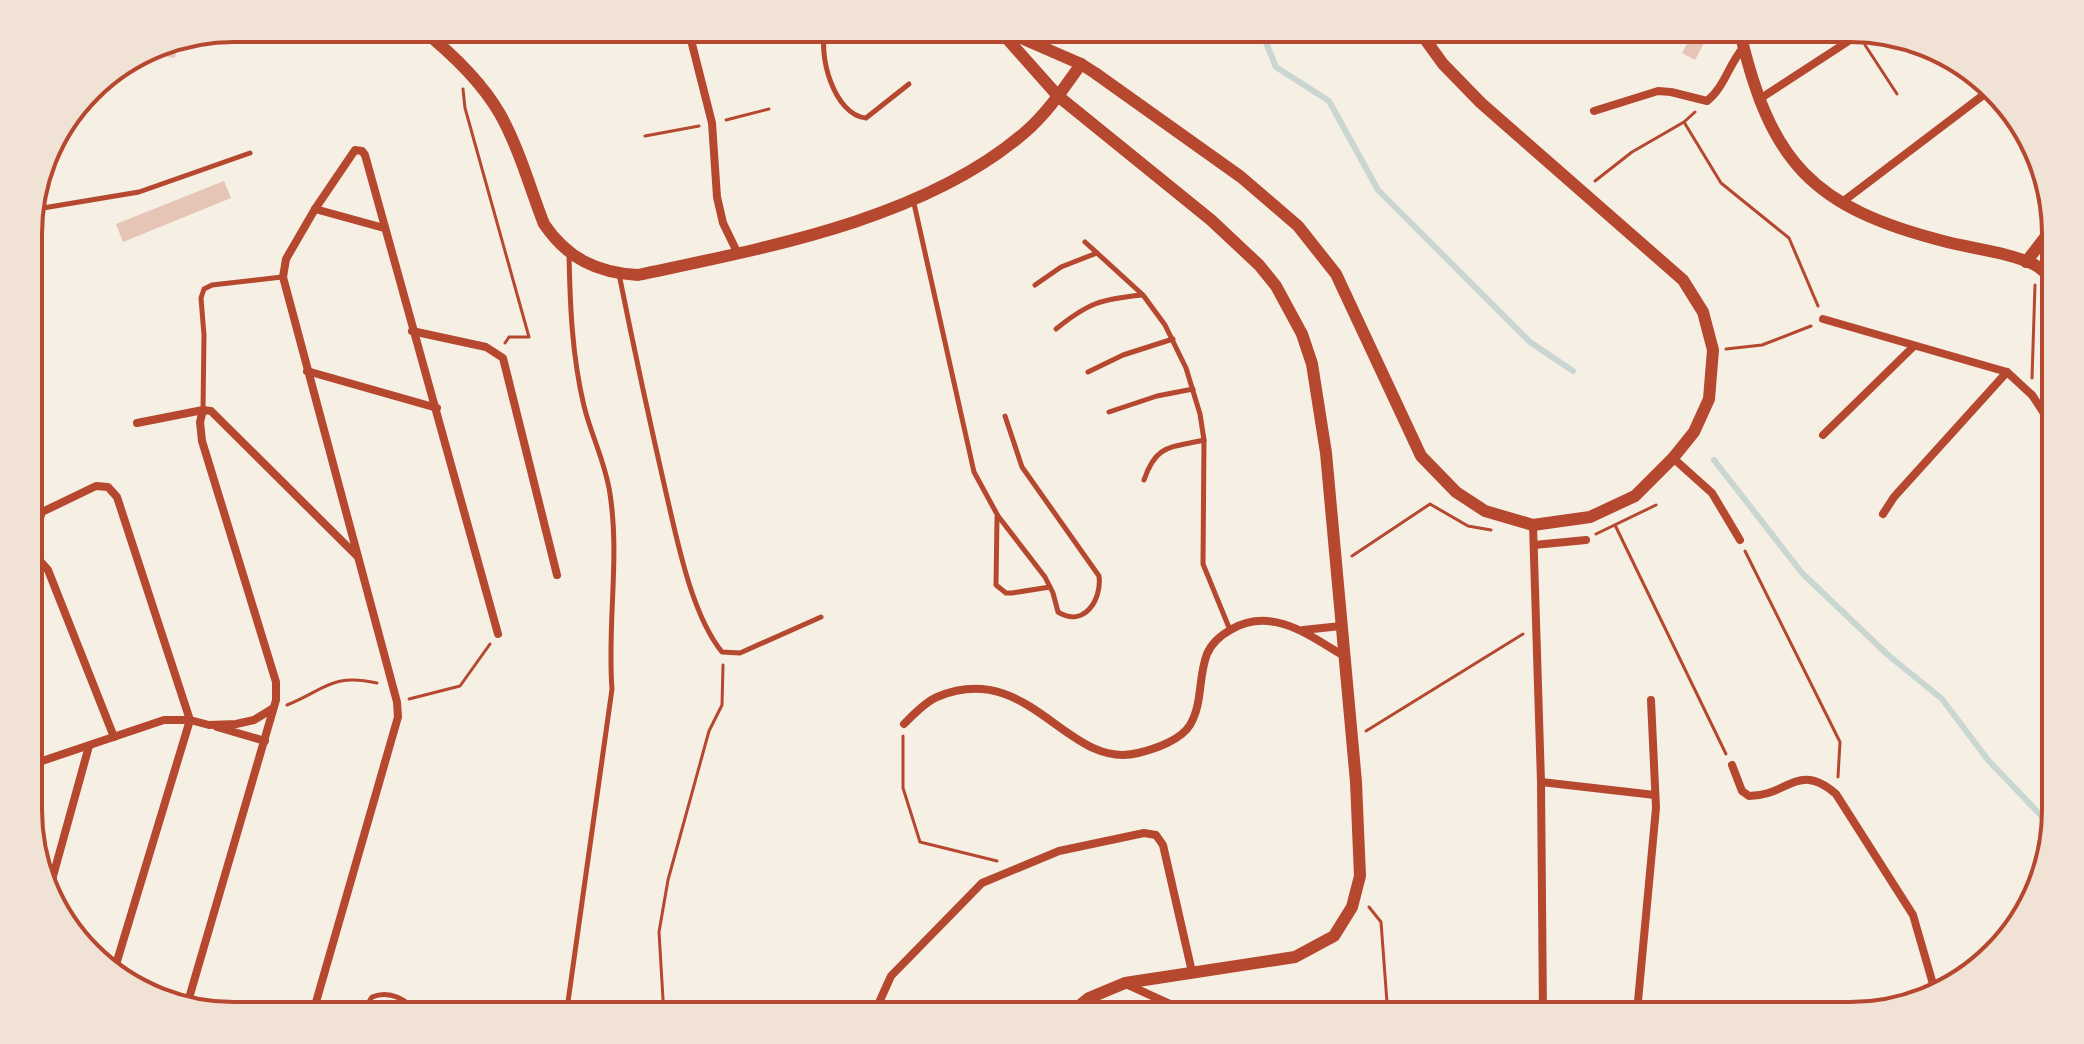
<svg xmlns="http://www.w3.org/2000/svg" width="2084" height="1044" font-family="Rubik,sans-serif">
<rect width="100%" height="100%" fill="#f6efe4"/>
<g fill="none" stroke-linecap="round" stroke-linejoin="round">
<!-- stream -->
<g stroke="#c9d6d2" stroke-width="6">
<path d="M1260 28 1276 67 1329 101 1378 190 1530 342 1573 371"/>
<path d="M1714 460 1802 573 1888 655 1942 699 1988 760 2052 827"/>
</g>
</g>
<!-- building -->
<g fill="#e6c5b7">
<path d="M1695 29 1708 35 1695 60 1682 53Z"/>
<path d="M178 39 175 58 142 52 156 44Z"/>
<path d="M224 181 231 198 123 242 116 224Z"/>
</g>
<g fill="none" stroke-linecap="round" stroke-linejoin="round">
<!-- path -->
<g stroke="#b5482f" stroke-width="3">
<path d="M1865 45 1897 94"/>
<path d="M463 89 465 108 529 337H509L505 343"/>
<path d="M1695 112 1684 122 1721 183 1789 238 1818 306"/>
<path d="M726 120 769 109"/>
<path d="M645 136 699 126"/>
<path d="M1595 181 1632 152 1684 122"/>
<path d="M1726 349 1762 345 1811 326"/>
<path d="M2032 378 2035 285"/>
<path d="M1615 525 1726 754"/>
<path d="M1596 534 1656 505"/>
<path d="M1745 551 1840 742 1838 777"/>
<path d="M1352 556 1430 504 1468 526 1491 530"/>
<path d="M409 699 460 686 490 644"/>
<path d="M287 705C325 690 331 673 377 683"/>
<path d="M1366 731 1523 634"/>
<path d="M903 736V788L920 842 997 861"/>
<path d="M1369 907 1381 922 1388 1016"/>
<path d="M664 1016 659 932 668 880 709 731 722 705 723 665"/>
</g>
<!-- service -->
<g stroke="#b5482f" stroke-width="5">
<path d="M826 28C817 54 834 115 866 118L909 84"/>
<path d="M913 199 974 472 998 516 1045 577 1053 593 1058 612C1084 628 1102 600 1099 576L1022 467 1005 416"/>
<path d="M31 210 139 192 250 153"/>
<path d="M1085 242 1143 295 1165 325 1186 368 1200 414 1204 440 1203 564 1230 630"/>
<path d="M619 274C634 349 650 423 667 497 678 544 692 615 722 652L740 653 821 617"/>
<path d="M1035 285 1061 267 1097 253"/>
<path d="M1056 329C1088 303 1101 299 1142 295"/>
<path d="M1088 372 1123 355 1173 339"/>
<path d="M203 410 204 335 201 298 204 289 212 285 282 277"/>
<path d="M1109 412 1157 396 1193 389"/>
<path d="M1144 480C1156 444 1170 448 1204 440"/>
<path d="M997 517 996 585 1006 593H1012L1050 587"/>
<path d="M363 1011 372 997C389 990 410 999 416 1016"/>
<path d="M566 1016 612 689C607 625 620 558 610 494 606 464 591 435 584 406 572 356 570 305 569 254"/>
</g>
<!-- minor -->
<g stroke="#b5482f" stroke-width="8">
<path d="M1717 28 1741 37"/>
<path d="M691 40 712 123 717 197 723 223 738 254"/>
<path d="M1758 100 1864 31"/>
<path d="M1594 111 1658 91 1671 92 1707 101C1724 88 1729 64 1743 48"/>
<path d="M1841 203 1990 90"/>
<path d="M315 209 384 228"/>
<path d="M1823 319 2007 372 2032 395 2055 430"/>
<path d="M412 331 486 347 503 358 557 575"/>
<path d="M307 371 437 408"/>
<path d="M137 423 203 410 211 411 358 557"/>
<path d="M1823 435 1914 346"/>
<path d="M1673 458 1712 493 1740 540"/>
<path d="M1883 514 1894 497 2007 372"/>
<path d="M1533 525 1541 782 1543 1016"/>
<path d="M1534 545 1586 540"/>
<path d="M40 561 37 527 42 512 96 486 108 487 117 497 190 720 114 971"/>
<path d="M40 561 48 570 114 737"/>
<path d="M1303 630 1341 626"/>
<path d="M904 724C913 715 925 702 937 697 1030 658 1067 771 1138 753 1155 749 1181 740 1190 725 1203 703 1198 677 1207 654 1212 642 1221 635 1232 629 1272 606 1310 636 1344 656"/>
<path d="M217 727 265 741"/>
<path d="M30 765 164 720H190L209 725 236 724 254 720 272 709"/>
<path d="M1732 765 1742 791 1749 796C1788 796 1798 761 1836 794L1913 915 1935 991"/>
<path d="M1541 782 1655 795"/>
<path d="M50 887 89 746"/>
<path d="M1126 984 1196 1016"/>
<path d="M1638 1001 1656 808 1651 700"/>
<path d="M187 1005 276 700V682L202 441 200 422 203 410"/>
<path d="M312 1016 398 717 397 702 283 277 286 259 315 209 355 150 362 151 365 155 498 634"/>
<path d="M873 1016 891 976 982 883 1059 851 1144 833 1156 835 1163 845 1192 972"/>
</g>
<!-- tertiary -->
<g stroke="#b5482f" stroke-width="12">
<path d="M420 28C449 51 481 81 500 114 519 148 530 188 544 224 567 258 597 273 638 275 764 248 922 220 1023 134 1046 115 1064 88 1081 64"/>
<path d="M998 28 1081 64 1095 73 1241 177 1298 226 1336 274 1421 456 1456 492 1485 511 1533 525 1590 517 1635 496 1673 458 1694 432 1709 399 1713 350 1703 312 1683 280 1481 103 1443 64 1417 28"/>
<path d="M1739 28C1770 163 1812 208 1947 242 1971 248 2015 254 2035 265 2042 269 2048 275 2054 280"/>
<path d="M1002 33 1058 96 1211 220 1259 265 1276 286 1302 334 1312 364 1326 453 1356 782 1360 876 1352 907 1334 936 1295 957 1125 983 1089 998 1067 1016"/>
<path d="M2026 262 2054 226"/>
</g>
</g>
<!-- crop -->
<path d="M0 0H2084V1044H0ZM234 42H1850A192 192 0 0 1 2042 234V810A192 192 0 0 1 1850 1002H234A192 192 0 0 1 42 810V234A192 192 0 0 1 234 42Z" fill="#f1e2d6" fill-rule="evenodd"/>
<path fill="none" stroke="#b5482f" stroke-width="4" d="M234 42H1850A192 192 0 0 1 2042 234V810A192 192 0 0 1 1850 1002H234A192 192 0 0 1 42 810V234A192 192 0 0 1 234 42Z"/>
</svg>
